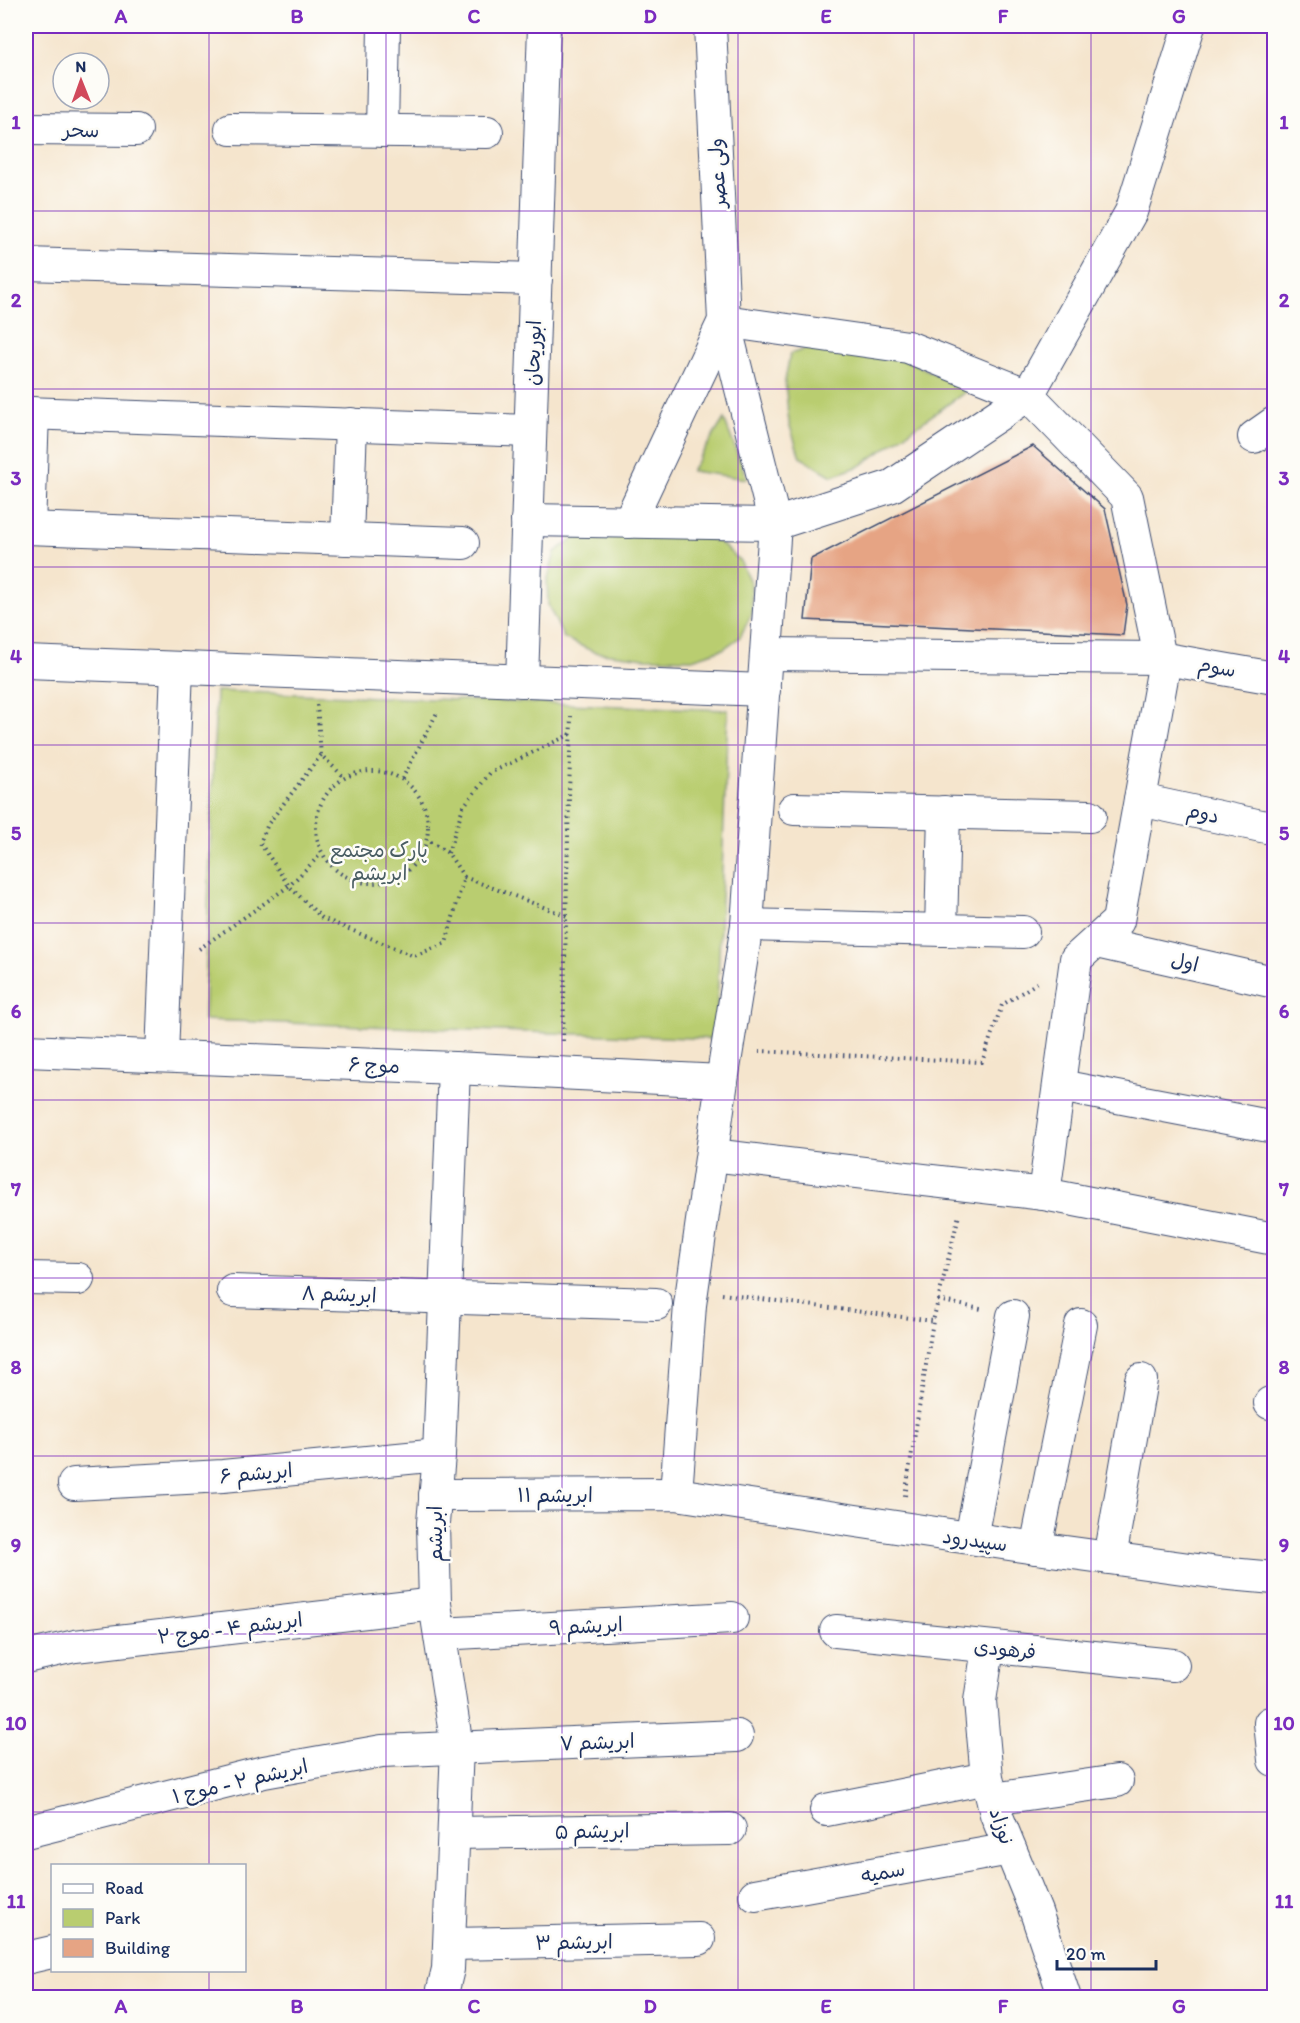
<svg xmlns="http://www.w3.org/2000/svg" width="1300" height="2023" font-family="Itim,'Playpen Sans Arabic',sans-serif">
<rect width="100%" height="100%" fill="#fdfcf7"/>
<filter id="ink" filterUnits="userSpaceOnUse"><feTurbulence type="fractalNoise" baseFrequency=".0167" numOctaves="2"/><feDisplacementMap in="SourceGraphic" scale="12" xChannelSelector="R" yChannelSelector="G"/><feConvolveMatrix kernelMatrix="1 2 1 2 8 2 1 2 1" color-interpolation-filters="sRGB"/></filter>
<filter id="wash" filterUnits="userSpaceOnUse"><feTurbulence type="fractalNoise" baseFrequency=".008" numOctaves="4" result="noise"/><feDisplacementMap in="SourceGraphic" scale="24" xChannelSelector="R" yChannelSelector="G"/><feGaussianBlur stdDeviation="1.35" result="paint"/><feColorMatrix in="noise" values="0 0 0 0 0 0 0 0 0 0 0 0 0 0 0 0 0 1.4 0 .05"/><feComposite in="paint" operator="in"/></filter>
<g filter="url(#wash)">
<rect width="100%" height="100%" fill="#f5e5cd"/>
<!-- green -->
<g fill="#b9cd70" stroke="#6a7e67" stroke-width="1.5">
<path d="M821 344 894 354 968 390 860 466 832 476 800 457 789 423 785 381 790 354Z"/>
<path d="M724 419 747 479 691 471Z"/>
<path d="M598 533 702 536 719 542 740 561 751 584 752 613 740 637 723 649 692 659 645 658 594 652 564 638 548 605 547 582 555 552 576 537Z"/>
<path d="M216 691 728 710 716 1039 204 1020Z"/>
</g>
<g id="blocks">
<!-- building -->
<path fill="#e6a484" d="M1033 446 1105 509 1127 605 1123 635 805 620 811 559Z"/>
</g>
</g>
<g filter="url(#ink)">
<use href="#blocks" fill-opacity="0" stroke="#3c4a6f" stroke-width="1.5"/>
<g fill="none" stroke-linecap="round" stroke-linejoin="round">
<defs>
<g id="minor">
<path d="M26 129 136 130"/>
<path d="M231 129 487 132"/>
<path d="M382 131 384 26"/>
<path d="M26 264 536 279"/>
<path d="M724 321 908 347 1028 395 1127 497 1163 672 1118 921 1076 959 1044 1194"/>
<path d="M26 413 530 431"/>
<path d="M1254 437 1274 423"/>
<path d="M527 520 775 524 892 486 1028 395 1131 212 1189 26"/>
<path d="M629 522 724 321"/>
<path d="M26 528 463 543"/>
<path d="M29 528 33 413"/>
<path d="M347 539 351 424"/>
<path d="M767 654 1160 658 1274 678"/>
<path d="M26 662 764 690"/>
<path d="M522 681 544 26"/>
<path d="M1140 800 1266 827"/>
<path d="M794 809 1090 816"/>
<path d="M747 925 1023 932"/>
<path d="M941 930 944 812"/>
<path d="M1096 942 1274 982"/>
<path d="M26 1051 454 1068 722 1081"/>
<path d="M162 1056 177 668"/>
<path d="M1060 1086 1274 1127"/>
<path d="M712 1155 1044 1194 1274 1239"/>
<path d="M26 1278 78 1279"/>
<path d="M233 1291 656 1304"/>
<path d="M1270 1403 1274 1404"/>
<path d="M74 1484 223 1476 439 1455"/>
<path d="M676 1494 690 1305 722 1081 747 925 775 524 724 321 710 26"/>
<path d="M435 1495 676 1494 1036 1548 1219 1573 1274 1578"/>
<path d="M971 1538 1013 1316"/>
<path d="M1036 1548 1081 1325"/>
<path d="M1110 1558 1141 1380"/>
<path d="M836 1631 1173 1665"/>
<path d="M440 1634 732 1618"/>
<path d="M988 1648 980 1701 987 1778 996 1814 1036 1912 1065 1998"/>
<path d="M26 1657 75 1646 435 1604"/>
<path d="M1270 1723 1274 1760"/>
<path d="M993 1799 1117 1781"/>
<path d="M826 1810 987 1778"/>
<path d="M26 1832 264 1772 382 1751 737 1736"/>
<path d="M454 1833 730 1829"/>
<path d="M755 1895 1010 1849"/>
<path d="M450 1944 699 1939"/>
<path d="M26 1958 52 1952"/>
<path d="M441 1998 448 1969 457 1747 435 1604 433 1523 439 1455 454 1068"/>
</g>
</defs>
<!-- minor casing -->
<use href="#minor" stroke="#3c4a6f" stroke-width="34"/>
<!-- path -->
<g stroke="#3c4a6f" stroke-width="4" stroke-dasharray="1.5 4.5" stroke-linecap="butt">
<path d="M317 705 321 755 345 778"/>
<path d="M321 755 268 824 260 843 289 886 322 918 414 956 446 943 464 877 448 853 428 840"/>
<circle cx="372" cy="827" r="56"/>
<path d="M402 779 438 711"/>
<path d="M448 853 463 807 490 773 571 734"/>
<path d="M464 877 567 916"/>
<path d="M199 949 289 886 321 854"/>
<path d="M563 1041 571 716"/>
<path d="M759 1051 982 1062 1002 1005 1040 981"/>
<path d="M722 1294 933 1321"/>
<path d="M938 1300 981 1309"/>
<path d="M905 1496 933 1321 959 1215"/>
</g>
<!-- minor -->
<use href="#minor" stroke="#fff" stroke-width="32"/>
</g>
</g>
<!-- grid -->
<path fill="none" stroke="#7b2cbf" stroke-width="1.5" stroke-opacity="0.55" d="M209 26V1866M386 26V1998M562 26V1998M738 26V1998M914 26V1998M1091 26V1998M26 211H1274M26 389H1274M26 567H1274M26 745H1274M26 923H1274M26 1100H1274M26 1278H1274M26 1456H1274M26 1634H1274M26 1812H1274M209 1970V1998"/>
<g text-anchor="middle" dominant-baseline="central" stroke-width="5" stroke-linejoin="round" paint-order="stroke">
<!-- street labels -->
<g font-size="20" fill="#1b2f5e" stroke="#fdfcf7">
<text transform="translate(81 130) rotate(1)">سحر</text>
<text transform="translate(717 173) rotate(-93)">ولی عصر</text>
<text transform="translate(533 353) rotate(-88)">ابوریحان</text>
<text transform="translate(1217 667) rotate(10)">سوم</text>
<text transform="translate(1203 813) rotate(12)">دوم</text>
<text transform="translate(1185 962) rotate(13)">اول</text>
<text transform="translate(374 1065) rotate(2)">موج ۶</text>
<text transform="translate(339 1294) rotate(2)">ابریشم ۸</text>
<text transform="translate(256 1473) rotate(-5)">ابریشم ۶</text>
<text x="555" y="1495">ابریشم ۱۱</text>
<text transform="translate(435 1534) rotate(-90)">ابریشم</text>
<text transform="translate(975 1540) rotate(8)">سپیدرود</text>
<text transform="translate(586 1626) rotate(-3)">ابریشم ۹</text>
<text transform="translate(230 1628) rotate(-7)">ابریشم ۴ - موج ۲</text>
<text transform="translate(1005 1649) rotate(6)">فرهودی</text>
<text transform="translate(597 1742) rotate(-2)">ابریشم ۷</text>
<text transform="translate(240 1781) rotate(-13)">ابریشم ۲ - موج ۱</text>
<text transform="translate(1002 1826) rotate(71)">نوزاد</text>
<text transform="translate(592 1831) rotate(-1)">ابریشم ۵</text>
<text transform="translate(883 1872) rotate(-10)">سمیه</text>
<text transform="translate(574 1942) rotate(-1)">ابریشم ۳</text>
</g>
<!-- park labels -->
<g font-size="20" fill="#4a5e63" stroke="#fdfcf7">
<text x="379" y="850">پارک مجتمع<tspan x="379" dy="23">ابریشم</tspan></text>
</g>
</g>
<!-- margin -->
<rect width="1300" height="2023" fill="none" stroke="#fdfcf7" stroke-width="66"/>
<!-- legend -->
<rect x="51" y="1864" width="195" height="108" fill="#fdfcf7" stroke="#a3aaba" stroke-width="1.5"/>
<rect x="63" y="1884" width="30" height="9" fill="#ffffff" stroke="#a3aaba" stroke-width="1.5"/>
<text x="105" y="1894" font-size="18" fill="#1b2f5e">Road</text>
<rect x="63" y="1909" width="30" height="18" fill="#b9cd70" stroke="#a3aaba" stroke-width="1.5"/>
<text x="105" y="1924" font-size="18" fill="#1b2f5e">Park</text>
<rect x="63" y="1939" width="30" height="18" fill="#e6a484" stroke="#a3aaba" stroke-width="1.5"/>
<text x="105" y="1954" font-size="18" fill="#1b2f5e">Building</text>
<!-- north arrow -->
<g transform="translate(81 81) rotate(359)"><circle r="28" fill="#fdfcf7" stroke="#a3aaba" stroke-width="1.5"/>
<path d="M0-4.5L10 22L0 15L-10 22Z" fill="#d1495b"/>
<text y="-9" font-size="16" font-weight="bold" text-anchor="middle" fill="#1b2f5e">N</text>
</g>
<!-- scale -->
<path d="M1057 1960v9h99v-9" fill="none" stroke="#1b2f5e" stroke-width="3"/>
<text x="1066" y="1960" font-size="18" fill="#1b2f5e" stroke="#fdfcf7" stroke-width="4.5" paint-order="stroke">20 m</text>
<rect x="33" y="33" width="1234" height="1957" fill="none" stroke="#7b2cbf" stroke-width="2"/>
<g font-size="20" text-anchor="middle" font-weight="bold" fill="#7b2cbf">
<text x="121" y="23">A</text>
<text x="297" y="23">B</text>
<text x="474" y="23">C</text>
<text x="650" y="23">D</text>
<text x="826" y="23">E</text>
<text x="1003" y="23">F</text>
<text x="1179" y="23">G</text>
<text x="16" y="129">1</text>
<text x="1284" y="129">1</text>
<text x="16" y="307">2</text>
<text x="1284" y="307">2</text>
<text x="16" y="485">3</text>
<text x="1284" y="485">3</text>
<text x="16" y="663">4</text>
<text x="1284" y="663">4</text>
<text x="16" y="840">5</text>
<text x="1284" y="840">5</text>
<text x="16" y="1018">6</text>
<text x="1284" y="1018">6</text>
<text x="16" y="1196">7</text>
<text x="1284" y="1196">7</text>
<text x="16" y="1374">8</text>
<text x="1284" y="1374">8</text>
<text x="16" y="1552">9</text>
<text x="1284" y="1552">9</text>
<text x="16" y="1730">10</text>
<text x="1284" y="1730">10</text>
<text x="16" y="1908">11</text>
<text x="1284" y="1908">11</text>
<text x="121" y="2013">A</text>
<text x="297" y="2013">B</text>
<text x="474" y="2013">C</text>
<text x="650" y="2013">D</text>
<text x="826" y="2013">E</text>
<text x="1003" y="2013">F</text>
<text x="1179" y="2013">G</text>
</g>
</svg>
